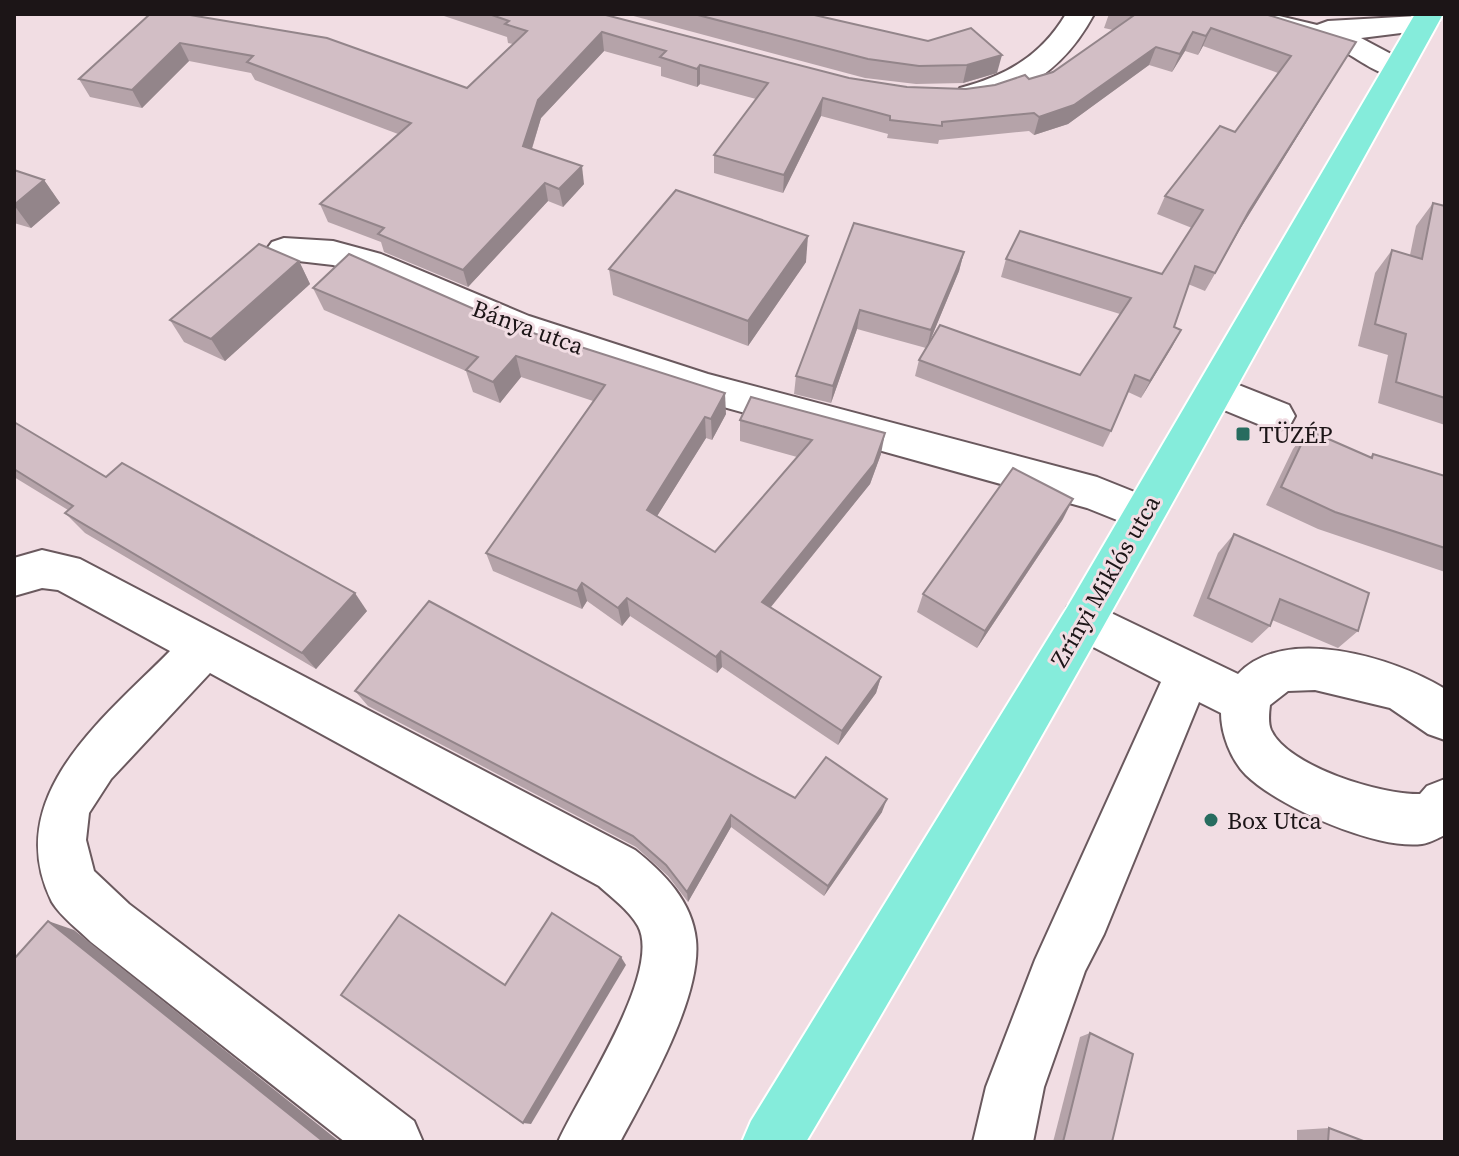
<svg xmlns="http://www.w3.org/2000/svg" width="1459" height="1156" font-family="'Source Serif 4',serif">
<rect width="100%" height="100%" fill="#f1dde3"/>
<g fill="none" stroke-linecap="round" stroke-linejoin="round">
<defs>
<g id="minor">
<path d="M1066 14H1094C1072 55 1042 84 997 97 984 101 973 105 960 102L956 95 960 88C1006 76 1041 56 1066 14Z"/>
<path d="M1221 14H1271L1317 25 1328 21 1435 15 1439 21 1435 27 1425 30 1361 38 1408 63 1412 69 1408 75C1381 82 1358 56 1334 47 1301 33 1260 29 1225 20Z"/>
<path d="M284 238 333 241 381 254 529 316 708 374 1097 477 1157 501 1163 513 1157 525 1142 530 1087 508 691 398 503 334 355 272 333 265 272 258 266 250 272 242Z"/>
<path d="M1216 376 1289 405 1295 416 1289 427 1275 431 1202 401 1197 391 1202 381Z"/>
<path d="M42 550 80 559 635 850C664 873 692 901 696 940 702 997 647 1092 620 1142H558C578 1096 663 972 638 926 629 910 612 898 599 886L210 673 111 779 89 813 86 840 94 871 129 904 414 1121 423 1142H345L91 942C79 930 61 917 52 902 0 797 104 718 170 651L58 590 42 588 14 596V558Z"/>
<path d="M1084 600 1238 674C1284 624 1395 658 1445 689V740L1428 734 1390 708 1315 690 1288 691 1270 705C1269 713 1268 723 1271 730 1288 767 1382 795 1420 794L1427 786 1445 779V835C1438 838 1430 843 1422 844 1376 850 1279 807 1246 775 1231 760 1221 734 1221 713L1199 702 1104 934 1085 971 1044 1087 1033 1142H973L986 1087 1035 960 1161 682 1068 634 1061 620 1068 606Z"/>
</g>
<path id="major" d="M1415 14H1443C1234 392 1027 771 806 1142H742L751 1121 1068 606Z"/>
</defs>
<!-- minor casing -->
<use href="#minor" stroke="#6a595e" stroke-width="4"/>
<!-- major casing -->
<use href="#major" stroke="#fff" stroke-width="4"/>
<!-- minor -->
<use href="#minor" fill="#fff" fill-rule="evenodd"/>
<!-- major -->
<use href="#major" fill="#85ecdb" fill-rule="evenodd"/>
</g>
<!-- wall -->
<g fill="#b5a3a9">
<path d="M150 14 467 88 513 44 508 43 507 37 438 14H602L849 78 907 87 966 89 1029 79 1053 72 1113 30 1104 28 1109 14H1265L1356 42 1240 229 1205 291 1188 284 1174 327 1181 330 1141 398 1128 392 1111 431 1103 447 915 376 919 360 926 348 857 329 831 403 794 394 796 376 854 223 964 252 959 271 929 343 1080 375 1120 314 1001 277 1006 259 1162 274 1192 228 1157 214 1165 196 1235 132 1278 73 1203 46 1198 55 1185 51 1172 72 1149 65 1068 124 1034 135 1029 131 939 140 938 144 887 138 888 134 821 116 783 193 714 173V155L756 99 700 84 697 87 661 76V67L604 51 541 118 532 149 584 184 563 207 548 201 468 287 384 252 381 242 328 222 320 204 398 134 255 80 251 73 189 61 142 108 90 97 79 79Z"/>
<path d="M626 14H810L997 73 963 83 916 84 865 78Z"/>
<path d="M14 170 44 180 60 203 31 228 14 223Z"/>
<path d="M1433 203 1445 206V425L1378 403 1388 355 1358 346 1375 273 1392 250 1410 255 1416 226Z"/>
<path d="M299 261 310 284 225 361 184 342 170 320Z"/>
<path d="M806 262 748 346 613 295 609 269Z"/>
<path d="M313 288 508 324 726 414 712 440 706 438 657 516 715 552 797 457 740 441V420L881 454 870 484 771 607 881 677 876 693 838 745 722 667 717 673 630 616 622 626 587 601 582 609 493 571 486 553 593 401 521 377 500 403 473 392 466 371 324 310Z"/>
<path d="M14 422 106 477 367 611 316 669 85 533 65 513 68 510 14 477Z"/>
<path d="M1308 430 1370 457 1373 454 1445 476V572L1318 529 1266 505 1293 449Z"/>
<path d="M1063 519 977 648 917 612 923 594Z"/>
<path d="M1234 534 1358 631 1338 648 1272 620 1270 626 1252 643 1193 616 1218 553Z"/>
<path d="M355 691 795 798 882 812 824 896 731 827 688 902 668 876 636 847 368 706Z"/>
<path d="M1090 1033 1112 1142H1053L1080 1037Z"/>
<path d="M1329 1128 1366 1142H1297V1130Z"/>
</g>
<!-- shaded-wall -->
<g fill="#93858a">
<path d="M1211 28 1203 46 1198 55 1206 36Z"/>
<path d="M602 32 604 51 541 118 527 164 523 146 538 100Z"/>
<path d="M1193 32 1185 51 1172 72 1180 54Z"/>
<path d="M1356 42 1240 229 1205 291 1249 211Z"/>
<path d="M180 43 189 61 142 108 132 90Z"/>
<path d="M1156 47 1149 65 1068 124 1034 135 1039 117Z"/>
<path d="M1002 55 997 73 963 83 967 65Z"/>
<path d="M700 65V84L697 87V69Z"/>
<path d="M823 98 821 116 783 193 784 175Z"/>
<path d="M582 166 584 184 563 207 559 189Z"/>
<path d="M44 180 60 203 31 228 14 205Z"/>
<path d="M545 183 548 201 468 287 463 270Z"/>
<path d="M808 236 806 262 748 346V321Z"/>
<path d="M964 252 959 271 927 348 931 330Z"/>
<path d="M299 261 310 284 225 361 211 339Z"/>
<path d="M860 310 857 329 831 403 833 386Z"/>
<path d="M1181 330 1172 347 1141 398 1150 381Z"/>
<path d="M516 356 521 377 500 403 493 382Z"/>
<path d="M725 393 726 414 712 440 711 419Z"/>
<path d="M705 417 706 438 649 529 647 510Z"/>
<path d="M885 433 881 454 870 484 761 619 762 602Z"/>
<path d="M1073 499 1063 519 977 648 985 631Z"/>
<path d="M582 583 587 601 582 609 577 591Z"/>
<path d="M355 593 367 611 316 669 302 653Z"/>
<path d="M627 598 630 616 622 626 618 608Z"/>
<path d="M721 651 722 667 717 673 716 657Z"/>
<path d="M881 677 876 693 838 745 842 731Z"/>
<path d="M887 799 882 812 824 896 828 886Z"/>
<path d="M731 815V827L688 902 687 892Z"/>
<path d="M48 921 74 930 340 1142H324Z"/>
<path d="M621 957 626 965 531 1124 523 1123Z"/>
</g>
<!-- building -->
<g fill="#d2bec5" stroke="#93858a" stroke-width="2">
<path d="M150 14H184L327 38 467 88 527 31 505 24 509 21 489 14H602L849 78 907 87 966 89 995 85 1025 75 1029 79 1053 72 1133 16 1126 14H1265L1356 42 1249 211 1215 273 1195 266 1174 327 1181 330 1150 381 1135 375 1111 431 919 360 940 325 1080 375 1131 298 1006 259 1020 231 1162 274 1203 210 1165 196 1220 126 1235 132 1291 56 1211 28 1206 36 1193 32 1180 54 1156 47 1074 105 1039 117 1034 113 942 122V126L890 120V116L823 98 784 175 714 155 768 83 700 65 697 69 660 57 666 51 602 32 538 100 523 146 582 166 559 189 545 183 463 270 378 234 384 228 320 204 411 123 247 62 253 56 180 43 132 90 79 79Z"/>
<path d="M694 14H810L928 41 971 28 1002 55 967 65 919 66 868 59Z"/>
<path d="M14 170 44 180 14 205Z"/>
<path d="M676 190 808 236 748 321 609 269Z"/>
<path d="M1433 203 1445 206V398L1396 382 1406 334 1375 324 1392 250 1422 259Z"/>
<path d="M854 223 964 252 931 330 860 310 833 386 796 376Z"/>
<path d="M259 244 299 261 211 339 170 320Z"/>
<path d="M349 254 508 324 564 344 565 342 725 393 711 419 705 417 647 510 715 552 812 440 740 420 751 397 885 433 874 464 762 602 881 677 842 731 721 651 716 657 627 598 618 608 582 583 577 591 486 553 605 385 516 356 493 382 466 370 478 357 313 288Z"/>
<path d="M14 422 106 477 122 463 355 593 302 653 65 513 73 506 14 469Z"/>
<path d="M1308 430 1372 458 1373 454 1445 476V548L1335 512 1281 487Z"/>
<path d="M1013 468 1073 499 985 631 923 594Z"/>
<path d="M1234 534 1369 593 1358 631 1280 599 1270 626 1208 598Z"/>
<path d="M429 601 795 798 826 757 887 799 828 886 731 815 687 892 666 865 633 836 355 691Z"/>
<path d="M552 913 621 957 523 1123 341 995 399 915 505 985Z"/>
<path d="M48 921 324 1142H14V959Z"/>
<path d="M1090 1033 1133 1054 1112 1142H1063Z"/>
<path d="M1329 1128 1366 1142H1328Z"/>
</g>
<!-- markers -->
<g fill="#276c5f" stroke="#f1dde3" stroke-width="3">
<rect x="1235" y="426" width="16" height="16" rx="4"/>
<circle cx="1211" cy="820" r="8"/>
</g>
<g text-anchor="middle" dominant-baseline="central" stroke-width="6" stroke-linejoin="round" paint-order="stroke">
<!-- street labels -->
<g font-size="24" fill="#1c1517" stroke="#f1dde3">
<text transform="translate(528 327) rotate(20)">Bánya utca</text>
<text transform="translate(1105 581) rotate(-60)">Zrínyi Miklós utca</text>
</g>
<!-- poi labels -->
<g font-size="24" fill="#1c1517" stroke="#f1dde3" text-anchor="start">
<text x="1259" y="434">TÜZÉP</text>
<text x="1227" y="820">Box Utca</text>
</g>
</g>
<!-- border -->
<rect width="1459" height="1156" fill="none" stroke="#1c1517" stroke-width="32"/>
</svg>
